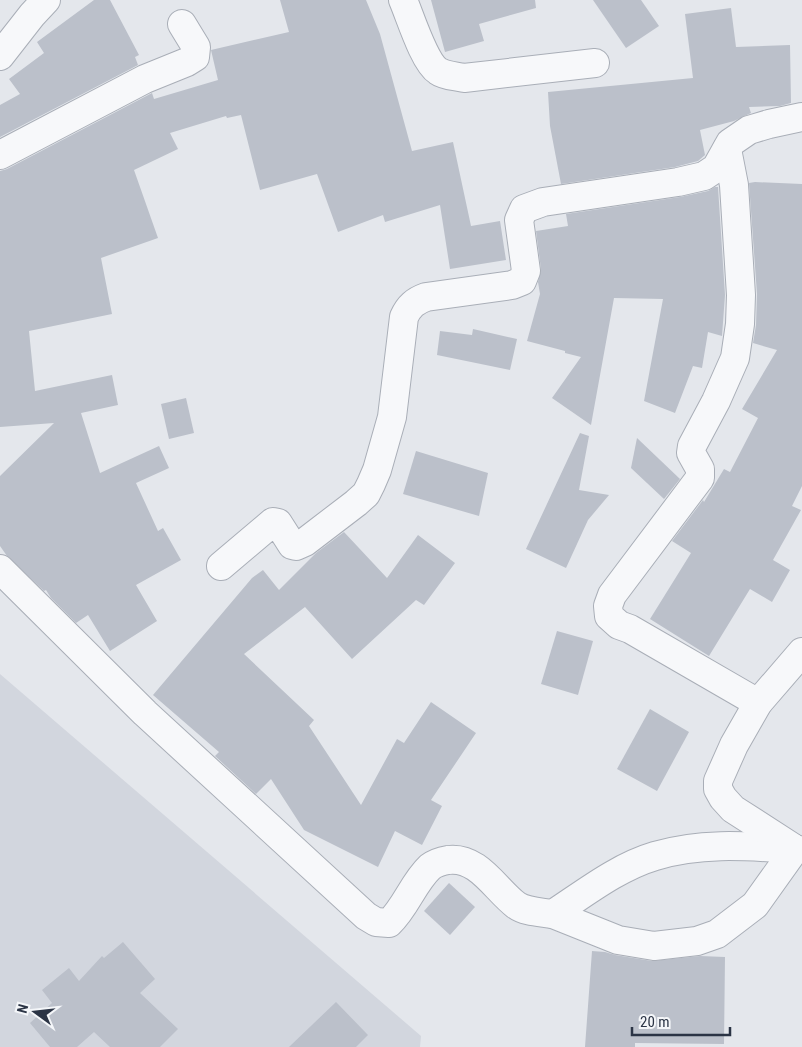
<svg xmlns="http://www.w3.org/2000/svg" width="802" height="1047" font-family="'Roboto Condensed',sans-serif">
<rect width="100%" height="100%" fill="#e4e7ec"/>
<!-- built -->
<path fill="#d2d6de" d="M0 674 421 1036 420 1047H0Z"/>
<!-- building -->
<g fill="#bbc0ca">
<path d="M94 0H110L139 55 135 57 138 65 0 137V105L20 94 9 79 44 53 37 42Z"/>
<path d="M280 0H366L380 34 412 151 453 142 471 226 500 221 506 260 450 269 440 205 385 222 383 215 338 232 317 174 260 190 241 115 227 118 226 116 170 133 178 149 134 170 158 238 101 258 112 314 29 331 35 391 112 375 118 405 81 413 100 473 159 446 169 468 136 483 158 531 163 528 181 560 136 585 157 621 110 651 88 615 76 623 51 598 46 590 44 591 7 556 0 546V476L54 423 0 427V171L7 169 152 93 154 99 218 80 211 50 289 32Z"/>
<path d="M431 0H535L536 8 479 24 484 41 445 52Z"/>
<path d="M593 0H641L659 26 626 48Z"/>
<path d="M731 8 736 47 790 45 791 103 780 106 749 107 751 113 734 121 700 130 705 155 698 161 675 167 561 184 550 126 548 92 693 78 685 14Z"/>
<path d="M755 182 802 184V486L792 506 801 510 773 560 790 570 772 602 750 589 709 656 650 619 691 553 672 541 703 500 704 502 724 469 730 472 758 418 742 409 777 350 753 343 756 325 757 294 749 183Z"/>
<path d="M715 187H718L725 295 722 336 708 332 702 368 693 366 675 413 644 401 663 299 614 298 591 425 552 398 581 357 565 353V351L527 341 540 294 538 282 541 269 536 231 568 226 566 214 680 197 708 191Z"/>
<path d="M473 329 517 339 510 370 437 355 440 331 472 335Z"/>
<path d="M186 398 194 433 169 439 161 404Z"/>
<path d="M580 433 589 436 579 490 609 495 588 520 566 568 526 549Z"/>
<path d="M637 438 680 479 664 499 631 468Z"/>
<path d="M416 451 488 473 479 516 403 494Z"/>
<path d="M344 532 387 578 418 535 455 563 424 605 416 600 352 659 305 607 244 654 314 720 309 726 361 805 397 739 404 743 431 702 476 733 431 800 442 806 422 845 395 831 378 867 304 830 271 779 256 794 215 756 219 752 153 695 252 578 263 570 279 590 316 553Z"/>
<path d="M557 631 593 641 578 695 541 684Z"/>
<path d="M650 709 689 732 657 791 617 769Z"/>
<path d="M449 883 475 907 450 935 424 911Z"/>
<path d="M123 942 155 979 140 993 178 1029 160 1047H110L94 1032 77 1047H50L30 1023 52 1003 42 990 69 968 79 981 102 956 104 958Z"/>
<path d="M592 951 605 952 615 955 652 961 700 956 725 957 724 1044 635 1043V1047H585Z"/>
<path d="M336 1002 368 1035 356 1047H289Z"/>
</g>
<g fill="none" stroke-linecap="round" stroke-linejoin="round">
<defs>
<g id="minor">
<path d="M403 0C410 16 424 62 438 71 445 76 456 76 464 78L595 63"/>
<path d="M0 56 32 15 46 0"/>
<path d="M727 149 734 185 741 295 740 324 735 358 716 401 692 446 691 453 700 469V478L612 595 608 606 609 616 619 625 630 629 758 703"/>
<path d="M0 155 145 79 187 62 195 57 196 47 182 24"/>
<path d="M221 566 273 522 278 523 292 545 296 546 305 542 356 503 366 494 371 484 377 470 392 417 404 317C409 306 415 301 426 297L512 285 522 281 526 271 519 220 524 209 543 202 678 182 704 176 716 168 730 143 749 130 769 124 802 117"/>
<path d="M0 569 145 713 366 916 376 922 389 923C406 907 413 883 430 867 434 864 442 861 448 860 478 856 495 889 516 905 525 912 541 912 553 914 585 893 618 867 655 856 701 842 748 846 795 849"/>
<path d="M792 847 733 809 723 798 718 789V781L734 745 758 703 802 652"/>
<path d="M553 914 618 940 654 946 697 941 717 934 755 905 795 849"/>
</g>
</defs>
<!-- minor casing -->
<use href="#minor" stroke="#a9aeb7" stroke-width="30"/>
<!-- minor -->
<use href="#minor" stroke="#f7f8fa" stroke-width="28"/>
</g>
<!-- north arrow -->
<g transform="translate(35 1012) rotate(285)" stroke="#f4f6f9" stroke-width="4" paint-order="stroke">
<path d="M0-4L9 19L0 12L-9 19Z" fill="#2b3445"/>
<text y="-8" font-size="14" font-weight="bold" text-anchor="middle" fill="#2b3445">N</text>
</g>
<!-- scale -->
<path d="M632 1027v8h98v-8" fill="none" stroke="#2b3445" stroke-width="2.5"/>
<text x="640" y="1027" font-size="15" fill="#2b3445" stroke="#f4f6f9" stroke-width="4" paint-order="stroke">20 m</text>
</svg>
